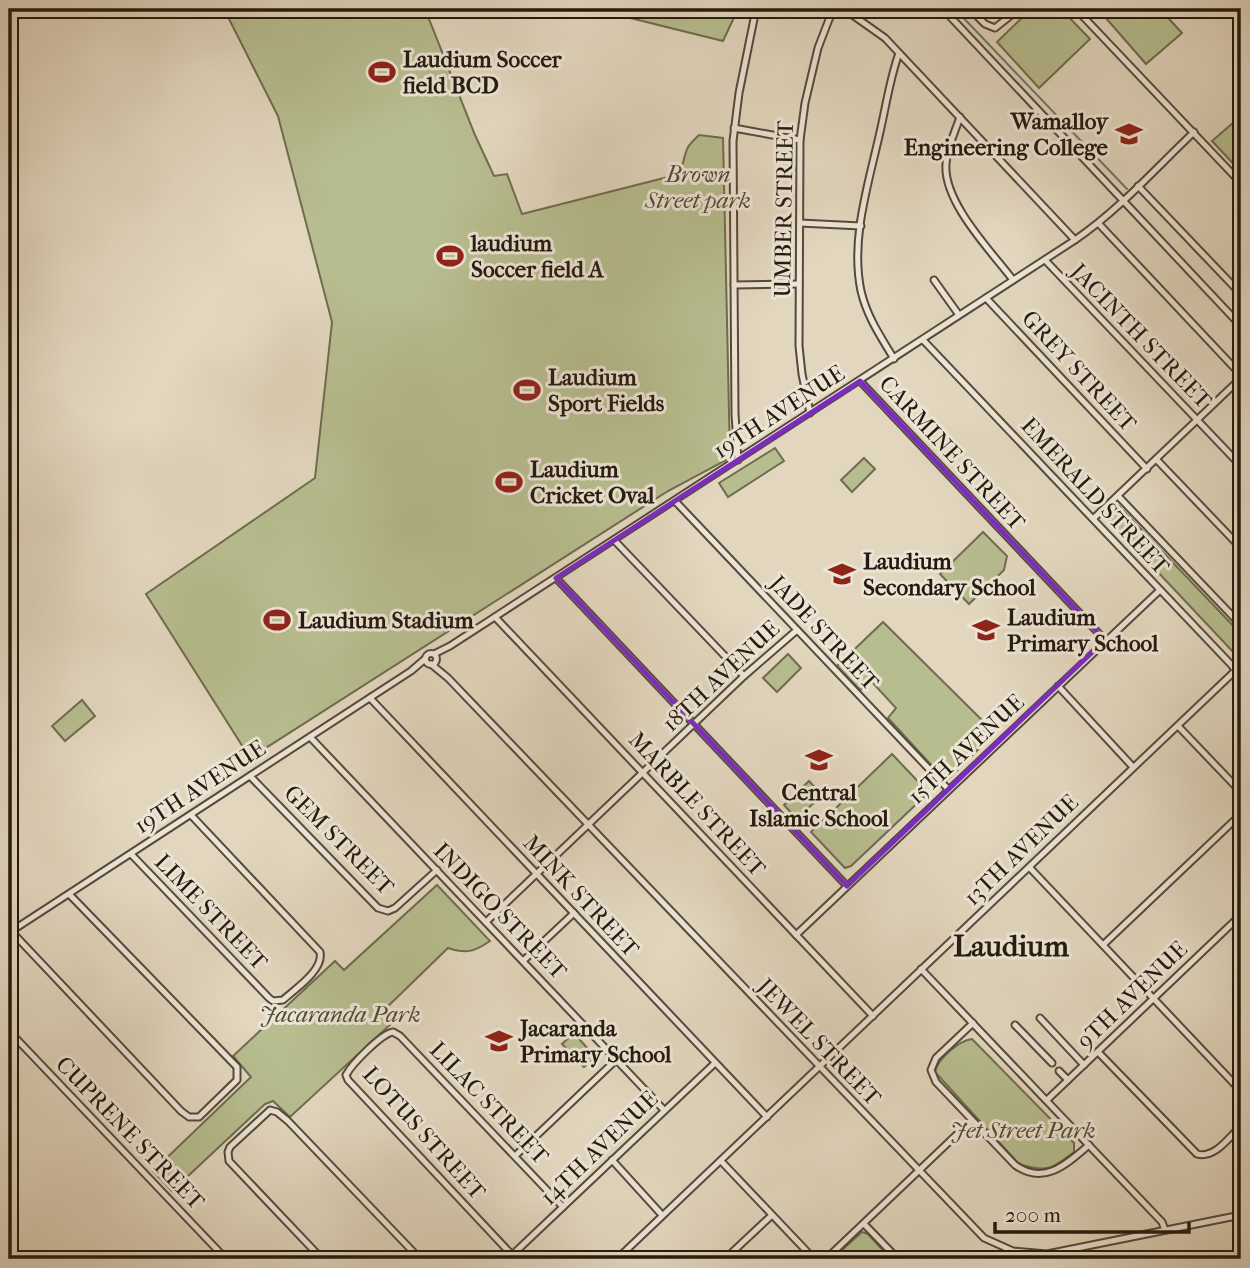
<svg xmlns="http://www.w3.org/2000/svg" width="1250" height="1268" font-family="'IM FELL French Canon',serif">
<rect width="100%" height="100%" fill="#e2d6be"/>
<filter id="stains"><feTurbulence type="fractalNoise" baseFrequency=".00286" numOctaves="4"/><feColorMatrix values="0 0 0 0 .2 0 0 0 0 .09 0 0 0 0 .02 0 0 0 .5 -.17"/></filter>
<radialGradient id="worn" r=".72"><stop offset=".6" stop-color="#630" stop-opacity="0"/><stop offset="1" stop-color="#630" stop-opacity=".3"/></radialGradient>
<!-- green -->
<g fill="#b7bd8f" stroke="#6e6c4f" stroke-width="2">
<path d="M224 9H425L475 135 494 176 507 174 522 214 668 177C686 170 681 164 687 149 689 144 695 139 699 135L723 138 730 458 668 491 250 758 146 594 315 478 332 322 278 116Z"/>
<path d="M594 9H738L723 41Z"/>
<path d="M1031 9H1061L1090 39 1039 88 997 42Z"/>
<path d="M1098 9H1160L1182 33 1146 64Z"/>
<path d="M1241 116V172L1212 141Z"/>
<path d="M775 448 784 461 728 497 719 483Z"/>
<path d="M864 458 875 469 852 492 841 480Z"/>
<path d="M1118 505 1241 634V650L1236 655 1106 517Z"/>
<path d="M983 532 1007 556 1004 570 969 604 940 574Z"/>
<path d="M883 622 995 733 946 781 888 718 896 708 872 682 860 690 837 666Z"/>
<path d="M788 654 801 668 777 692 763 678Z"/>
<path d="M82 700 95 716 65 741 52 726Z"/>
<path d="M892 754 926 790V795L851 866 845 868 811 832Z"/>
<path d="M809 781 822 795 797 819 784 805Z"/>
<path d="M437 885 490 941C474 952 466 954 448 948L383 1011 393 1022 290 1117 273 1101 265 1104 172 1191 153 1171 251 1077 233 1056 335 961 344 970Z"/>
<path d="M574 1033 595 1057 584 1067 562 1044Z"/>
<path d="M972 1039 1074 1143V1152C1052 1169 1046 1173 1019 1164L935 1072C938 1059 958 1041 972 1039Z"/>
<path d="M862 1232 868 1234 891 1259H832Z"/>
</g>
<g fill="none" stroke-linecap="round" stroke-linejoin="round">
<!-- stream -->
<path stroke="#68796e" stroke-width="2" d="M955 9 1127 189"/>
<defs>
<g id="street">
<path d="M844 9 885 38 1075 240"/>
<path d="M943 9 1241 326"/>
<path d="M970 9 985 24 995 28 1019 9"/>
<path d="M1076 9 1241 183"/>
<path d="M960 117C955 132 947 148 946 164 943 202 991 251 1013 280"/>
<path d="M734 128 800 140"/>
<path d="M1138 186 1241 294"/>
<path d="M800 223 861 226"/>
<path d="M1099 224 1241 375"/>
<path d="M1045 260 1241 466"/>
<path d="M934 280 959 315"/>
<path d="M734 285 799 284"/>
<path d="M986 298 1147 469"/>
<path d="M923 340 1241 675"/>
<path d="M894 359C881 337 867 317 861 291 850 239 869 182 880 132 886 106 890 78 899 53"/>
<path d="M860 381 1105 640"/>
<path d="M810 413 802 374 799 346 800 140 805 103 818 48 833 9"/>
<path d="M1156 459 1241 548"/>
<path d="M738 460 735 414 733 141 739 93 756 9"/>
<path d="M1118 496 1241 625"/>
<path d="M675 501 948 789"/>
<path d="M1093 519 1241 378"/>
<path d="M614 540 744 676"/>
<path d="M556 578 847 886"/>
<path d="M495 617 873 1016"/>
<circle cx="431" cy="659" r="5.5"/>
<path d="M434 654 450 646 1075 240C1119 210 1155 169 1194 132"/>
<path d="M431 664 448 678 984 1238 1013 1251 1047 1254 1241 1215"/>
<path d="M1233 667 1241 659"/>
<path d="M1058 686 1133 767"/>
<path d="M370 698 767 1117"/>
<path d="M1178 726 1241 792"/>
<path d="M310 737 664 1110"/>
<path d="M250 776 378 908 388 911 395 908 437 870"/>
<path d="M131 854 269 998 273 1001 283 1000C295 989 324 970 320 952L191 815"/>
<path d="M1030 868 1241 1091"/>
<path d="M486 922 744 676 797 630"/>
<path d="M11 931 181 1111 189 1117H199L237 1080V1067L69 894"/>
<path d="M10 932 411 671 425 659"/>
<path d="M796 935 1160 590"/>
<path d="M1103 945 1241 814"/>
<path d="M523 961 574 913"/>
<path d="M921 969 1162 1222 1165 1230"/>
<path d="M1040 1018 1084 1065"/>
<path d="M973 1023 936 1058 931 1070 936 1082 1015 1165C1044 1186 1067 1164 1089 1145"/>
<path d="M1015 1025 1052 1063"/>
<path d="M9 1031 226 1259"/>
<path d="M1098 1052 1197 1154C1215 1159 1229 1137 1241 1126"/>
<path d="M1059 1071 1068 1080"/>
<path d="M1047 1100 1241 915"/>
<path d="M515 1156 617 1059"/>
<path d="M612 1160 662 1215"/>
<path d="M721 1161 814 1259"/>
<path d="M864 1224 898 1259"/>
<path d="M512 1255 348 1080 346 1075C352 1064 381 1034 393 1032L400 1036 563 1207"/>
<path d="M322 1259 229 1161 228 1152 230 1147 270 1110 277 1112 288 1121 420 1259"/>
<path d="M508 1259 715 1063"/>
<path d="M617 1259 1236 670"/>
<path d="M725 1259 772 1215"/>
<path d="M826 1259 972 1120"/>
</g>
</defs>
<!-- street casing -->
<use href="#street" stroke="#54493b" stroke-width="9"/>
<!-- street -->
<use href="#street" stroke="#ece4d5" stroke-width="5"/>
</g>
<!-- marked area -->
<path fill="none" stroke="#7b2cbf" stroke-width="5" stroke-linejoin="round" d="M860 381 1105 640 847 886 556 578Z"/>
<!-- icons -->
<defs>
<symbol id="stadium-bare" viewBox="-9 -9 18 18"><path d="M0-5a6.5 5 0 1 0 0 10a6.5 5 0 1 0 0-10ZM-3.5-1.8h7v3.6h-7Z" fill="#8f2418" stroke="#ece4d5" stroke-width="2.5" paint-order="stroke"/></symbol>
<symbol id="university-bare" viewBox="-9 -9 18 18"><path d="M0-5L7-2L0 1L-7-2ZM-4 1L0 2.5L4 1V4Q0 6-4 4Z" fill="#8f2418" stroke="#ece4d5" stroke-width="2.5" paint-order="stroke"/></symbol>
<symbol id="school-bare" viewBox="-9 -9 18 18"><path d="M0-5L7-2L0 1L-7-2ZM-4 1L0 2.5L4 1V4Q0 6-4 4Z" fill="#8f2418" stroke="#ece4d5" stroke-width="2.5" paint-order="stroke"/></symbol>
</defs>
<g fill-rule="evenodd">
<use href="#stadium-bare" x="363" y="53" width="38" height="38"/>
<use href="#university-bare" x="1110" y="115" width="38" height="38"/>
<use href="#stadium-bare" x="431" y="237" width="38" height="38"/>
<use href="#stadium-bare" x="508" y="371" width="38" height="38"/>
<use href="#stadium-bare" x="490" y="463" width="38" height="38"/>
<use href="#school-bare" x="823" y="555" width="38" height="38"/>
<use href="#stadium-bare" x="258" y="601" width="38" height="38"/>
<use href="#school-bare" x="967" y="611" width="38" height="38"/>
<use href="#school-bare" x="800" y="741" width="38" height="38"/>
<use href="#school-bare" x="480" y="1022" width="38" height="38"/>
</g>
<g text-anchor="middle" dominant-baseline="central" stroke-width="6" stroke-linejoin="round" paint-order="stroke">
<!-- poi labels -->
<g font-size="23" font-weight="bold" fill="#241a0f" stroke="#ece4d5" text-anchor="start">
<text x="403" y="59">Laudium Soccer<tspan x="403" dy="26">field BCD</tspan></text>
<text x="1108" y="121" text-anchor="end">Wamalloy<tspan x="1108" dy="26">Engineering College</tspan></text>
<text x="471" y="243">laudium<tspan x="471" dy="26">Soccer field A</tspan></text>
<text x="548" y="377">Laudium<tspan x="548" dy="26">Sport Fields</tspan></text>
<text x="530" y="469">Laudium<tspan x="530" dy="26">Cricket Oval</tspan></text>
<text x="863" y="561">Laudium<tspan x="863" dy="26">Secondary School</tspan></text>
<text x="1007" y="617">Laudium<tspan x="1007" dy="26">Primary School</tspan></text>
<text x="298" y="620">Laudium Stadium</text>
<text x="819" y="792" text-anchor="middle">Central<tspan x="819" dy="26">Islamic School</tspan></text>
<text x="520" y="1028">Jacaranda<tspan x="520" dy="26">Primary School</tspan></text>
</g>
<!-- park labels -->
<g font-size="23" font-style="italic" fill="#504b35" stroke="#ece4d5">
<text x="698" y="174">Brown<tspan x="698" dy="26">Street park</tspan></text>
<text x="340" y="1014">Jacaranda Park</text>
<text x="1023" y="1130">Jet Street Park</text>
</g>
<!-- street labels -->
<g font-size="23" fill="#241a0f" stroke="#ece4d5">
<text transform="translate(784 209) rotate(-89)">UMBER STREET</text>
<text transform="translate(1141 336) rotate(46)">JACINTH STREET</text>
<text transform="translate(1079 371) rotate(47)">GREY STREET</text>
<text transform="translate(779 412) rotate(-33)">19TH AVENUE</text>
<text transform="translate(952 453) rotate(47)">CARMINE STREET</text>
<text transform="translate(1095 496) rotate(47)">EMERALD STREET</text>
<text transform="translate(824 633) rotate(47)">JADE STREET</text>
<text transform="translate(721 676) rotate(-43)">18TH AVENUE</text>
<text transform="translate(966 749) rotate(-43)">15TH AVENUE</text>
<text transform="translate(200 787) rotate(-33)">19TH AVENUE</text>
<text transform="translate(697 804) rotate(47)">MARBLE STREET</text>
<text transform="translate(339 840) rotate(45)">GEM STREET</text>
<text transform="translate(1021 850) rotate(-44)">13TH AVENUE</text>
<text transform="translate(581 896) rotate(47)">MINK STREET</text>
<text transform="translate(500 911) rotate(46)">INDIGO STREET</text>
<text transform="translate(211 912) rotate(46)">LIME STREET</text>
<text transform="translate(1132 995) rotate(-44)">9TH AVENUE</text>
<text transform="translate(819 1042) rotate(46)">JEWEL STREET</text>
<text transform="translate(489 1103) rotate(46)">LILAC STREET</text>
<text transform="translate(130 1133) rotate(46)">CUPRENE STREET</text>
<text transform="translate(424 1133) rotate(48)">LOTUS STREET</text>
<text transform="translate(599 1148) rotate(-44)">14TH AVENUE</text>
</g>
<!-- district labels -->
<g font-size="30" font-weight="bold" fill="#241a0f" stroke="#ece4d5">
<text x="1011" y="946">Laudium</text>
</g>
</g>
<!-- margin -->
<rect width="1250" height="1268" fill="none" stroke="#e2d6be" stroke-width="35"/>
<rect x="10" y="10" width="1229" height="1247" fill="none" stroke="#241a0f" stroke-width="3.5"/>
<rect x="18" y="18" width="1215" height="1233" fill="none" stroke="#241a0f" stroke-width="2"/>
<!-- scale -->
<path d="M995 1222v10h194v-10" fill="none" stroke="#241a0f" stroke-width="3.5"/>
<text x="1005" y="1222" font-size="21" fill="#241a0f" stroke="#ece4d5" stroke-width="5" paint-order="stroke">200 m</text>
<rect width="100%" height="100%" filter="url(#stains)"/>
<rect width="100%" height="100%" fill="url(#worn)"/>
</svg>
